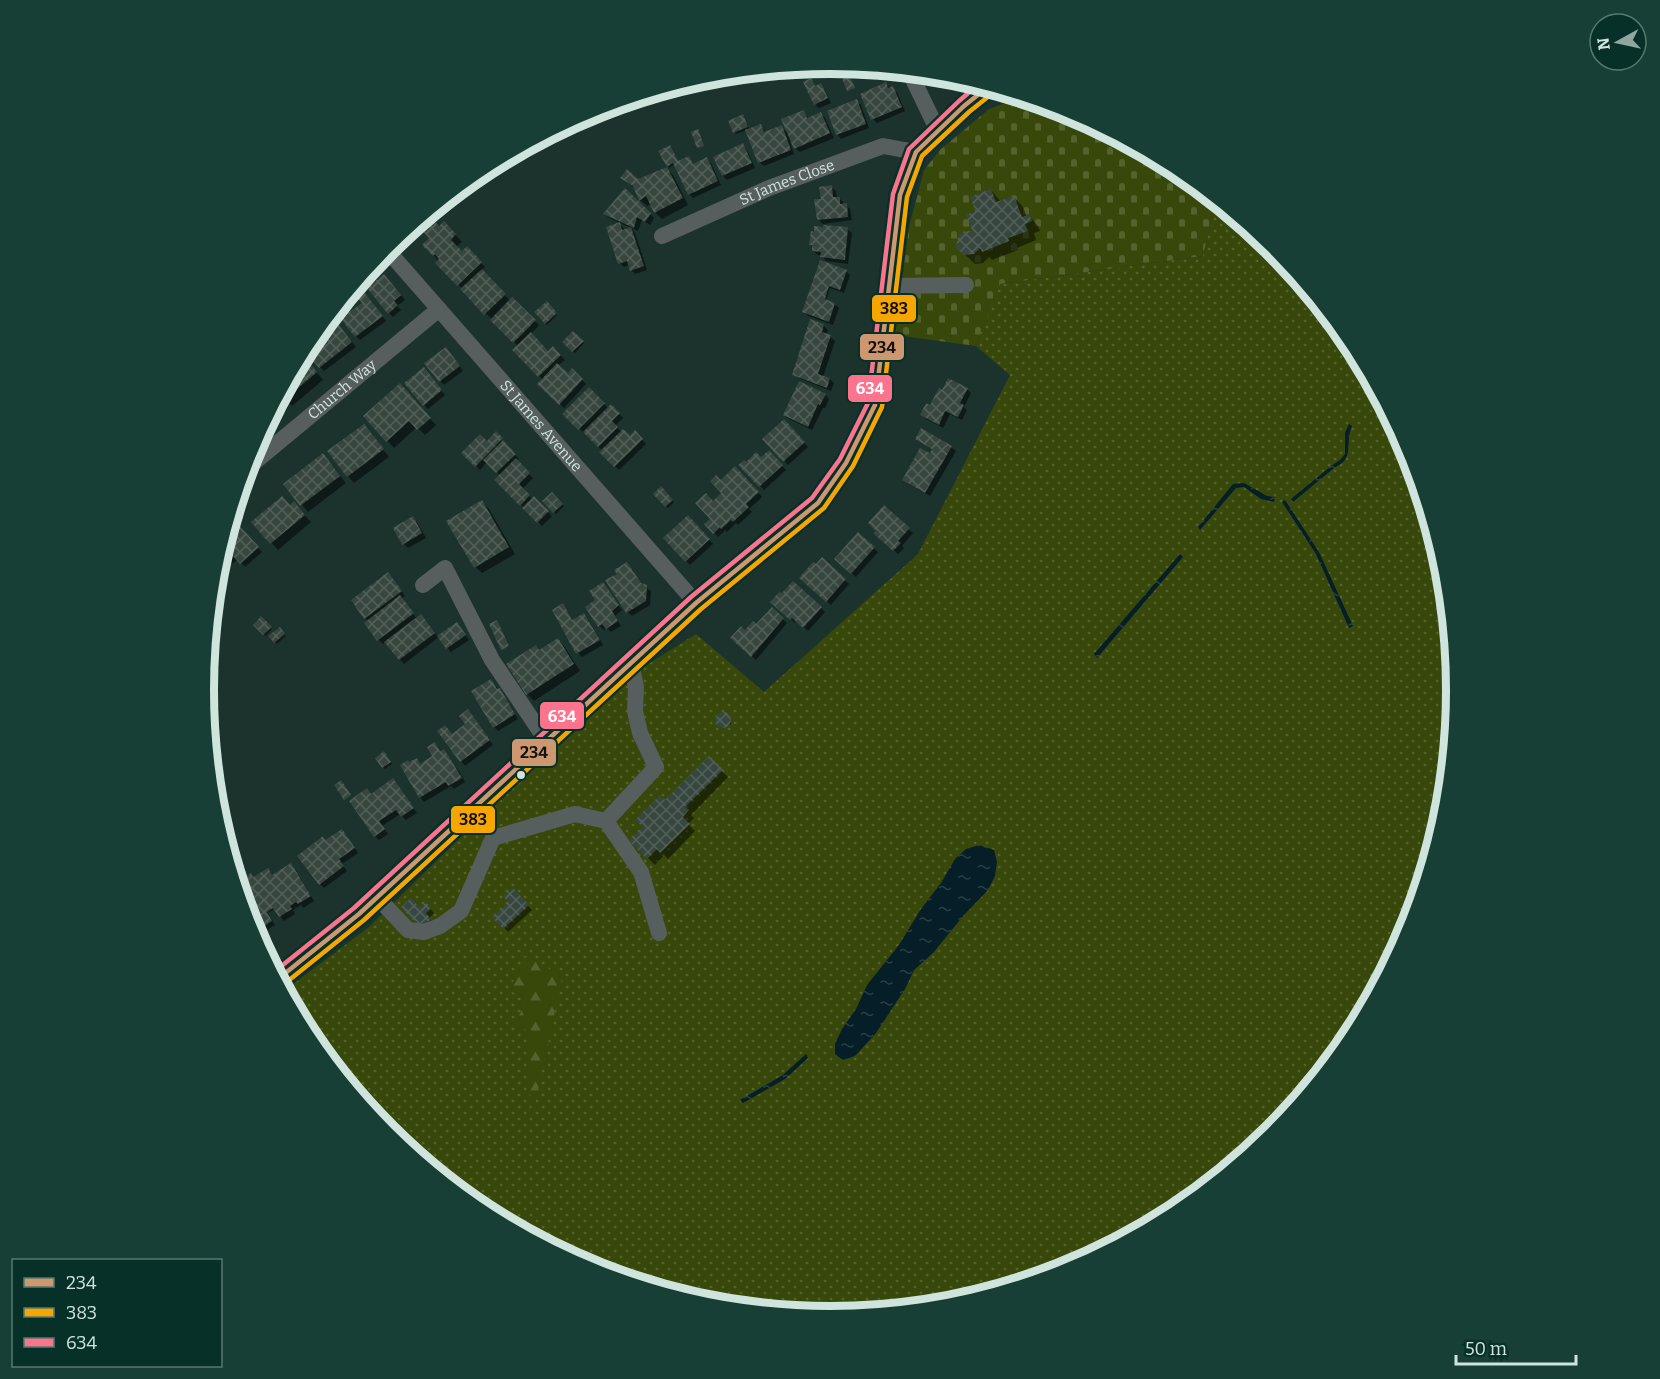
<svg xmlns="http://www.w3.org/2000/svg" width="1660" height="1379" font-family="Bitter,serif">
<defs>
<pattern id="grass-dots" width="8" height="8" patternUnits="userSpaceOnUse" patternTransform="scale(1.5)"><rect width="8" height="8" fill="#38480a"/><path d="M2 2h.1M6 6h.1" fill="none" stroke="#54622d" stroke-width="1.8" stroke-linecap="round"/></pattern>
<pattern id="forest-firs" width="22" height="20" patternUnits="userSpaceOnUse" patternTransform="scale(1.5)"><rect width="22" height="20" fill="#38480a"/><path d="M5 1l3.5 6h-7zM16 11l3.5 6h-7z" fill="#54622d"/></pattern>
<pattern id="cemetery-stones" width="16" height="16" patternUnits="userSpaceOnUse" patternTransform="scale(1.5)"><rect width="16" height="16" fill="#38480a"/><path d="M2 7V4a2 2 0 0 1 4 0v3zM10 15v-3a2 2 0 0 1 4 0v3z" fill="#54622d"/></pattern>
<pattern id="water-ripples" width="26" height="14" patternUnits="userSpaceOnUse" patternTransform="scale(1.5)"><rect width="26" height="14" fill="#051e27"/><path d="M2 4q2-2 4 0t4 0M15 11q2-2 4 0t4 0" fill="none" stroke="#283f46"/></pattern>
<pattern id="building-cross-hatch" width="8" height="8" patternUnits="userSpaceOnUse" patternTransform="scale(1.5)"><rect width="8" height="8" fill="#37463f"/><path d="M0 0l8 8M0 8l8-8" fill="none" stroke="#53615a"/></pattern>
</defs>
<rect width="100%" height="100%" fill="#1c322d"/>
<!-- grass -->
<path fill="url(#grass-dots)" d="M1216 199 1273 247 1351 342 1409 450 1445 568 1456 690 1445 811 1430 817V861L1409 930 1351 1038 1273 1133 1178 1211 1069 1268 952 1304 830 1316 707 1304 590 1268 482 1210 387 1132 309 1037 284 991 369 927 618 683 696 634 764 692 918 554 1010 375 976 346 999 284 1203 256Z"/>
<!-- forest -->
<path fill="url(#forest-firs)" d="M524 957 547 967 562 979 532 1117 526 1030 515 1025 526 1000 509 990Z"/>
<!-- cemetery -->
<path fill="url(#cemetery-stones)" d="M1022 97 1070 111 1178 169 1216 199 1203 256 1000 284 976 346 895 335 909 227 924 170 941 149 989 109Z"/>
<!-- water -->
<g fill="url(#water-ripples)">
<path d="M1349 424 1352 426C1344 444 1356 458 1334 468L1293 502 1291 499 1331 466 1340 460 1345 454V433Z"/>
<path d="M1244 483 1267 496 1275 497 1274 502 1261 499 1244 487 1236 488 1200 530 1198 527 1233 484Z"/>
<path d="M1285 500 1319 552 1353 626 1349 628 1316 554 1282 502Z"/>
<path d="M1180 554 1183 557 1097 658 1094 654Z"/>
<path d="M979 845 994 850 997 862 995 876 988 890 964 915 933 953 914 970 905 989 876 1033 855 1056 843 1060 835 1054V1044L842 1029 856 1009 867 985 899 945 921 909 941 883 955 859 966 849Z"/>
<path d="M806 1054 808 1058 785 1079 743 1103 740 1100 783 1075Z"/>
</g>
<!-- shadow -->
<g fill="#0007">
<path d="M935 73 953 75 956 76 945 85Z"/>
<path d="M811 80 816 87 820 85 824 89 831 103 819 108 815 104Z"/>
<path d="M885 84 897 92 905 111 877 123 873 119Z"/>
<path d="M856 101 861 105 869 128 841 139 837 134Z"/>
<path d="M803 111 809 119 821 114 825 118 834 138 800 152 795 148 792 141 790 142 794 154 764 166 759 162 747 130 736 134 730 121 744 118 750 130 761 126 766 133 781 127 790 135Z"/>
<path d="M743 145 747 150 755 168 727 180 723 176 715 157Z"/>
<path d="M660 152 679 162 689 158 694 165 707 159 711 163 721 185 693 198 689 194 676 164 667 169 673 175 688 205 662 219 655 212 651 204 647 206 640 200 636 189 622 178 638 180 669 168Z"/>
<path d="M831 187 836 191 837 198H839L843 202 844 205H846L850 209 852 220 823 224 818 219 823 200Z"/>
<path d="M626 190 654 218 650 225 642 220 638 231 609 218 605 214Z"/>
<path d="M991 190 1001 202 1014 197 1023 207 1027 217 1029 216 1038 226 1040 231 1034 233 1036 240 1017 248 1018 250 992 260 989 257 983 263 975 264 957 247 975 232 978 212Z"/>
<path d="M432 209 439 217 434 222 439 228 444 223 462 242 456 247 462 253 467 249 485 267 482 270 510 301 512 299 539 325 531 334 549 353 553 348 565 360 558 366 568 375 572 370 586 384 564 408 539 384 543 380 514 350 518 346 437 263 439 261 424 245 431 238 422 228 417 233 411 227Z"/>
<path d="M620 224 625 230 631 228 635 233 647 270 635 274 631 270 630 265 624 267 620 263Z"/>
<path d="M847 229 852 233 848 264 826 261 822 256 818 255 813 251 814 247 811 245Z"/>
<path d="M821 262 846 271 850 275 844 293 830 288 826 301 834 304 839 308 833 325 808 316 803 312Z"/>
<path d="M388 280 405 300 397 306 401 310 393 317 389 313Z"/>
<path d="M367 297 386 321 360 340 356 336 350 314 364 303Z"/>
<path d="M547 303 557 315 547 325 536 312Z"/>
<path d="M823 325 828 330 826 335 830 337 835 341 823 377 830 379 834 383 831 391 798 378 794 374Z"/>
<path d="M340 327 356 347 324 371 320 367Z"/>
<path d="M573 333 584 343 575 353 564 342Z"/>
<path d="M450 353 463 371 444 385 440 381Z"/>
<path d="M299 361 303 366 314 369 323 380 292 406 281 394Z"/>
<path d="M428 374 445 395 428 409 424 405Z"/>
<path d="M589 389 609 409 611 406 623 418 615 426 622 432 630 437 635 432 646 444 619 470 601 452 603 451 564 414Z"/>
<path d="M967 389 971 393 964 407 967 410 962 420 950 414 943 428 926 419 922 415 931 407Z"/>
<path d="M406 392 436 425 425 435 417 427 394 448 365 416Z"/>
<path d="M825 395 829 399 825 408H823L812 430 789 419 785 415Z"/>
<path d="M278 400 287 410 261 432Z"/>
<path d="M784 421 808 447 788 465 764 440Z"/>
<path d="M364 426 389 457 354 483 348 476Z"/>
<path d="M496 434 519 459 516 461 533 478 522 489 533 500 534 498 552 516 542 526 496 480 501 476 487 462 480 470 463 453 487 443Z"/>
<path d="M917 439 951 447 956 451 930 496 908 484 904 479 931 455 934 450Z"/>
<path d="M769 452 786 470 764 490 740 465 761 459Z"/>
<path d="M329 462 346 483 308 512 285 484Z"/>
<path d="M735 468 762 497 749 509 752 512 738 525 736 523 727 532 725 530 718 537 707 524 712 519 713 503 724 493 721 482Z"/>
<path d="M661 488 674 502 668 508 655 494Z"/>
<path d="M552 494 564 506 556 514 544 501Z"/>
<path d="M482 502 489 509 515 554 482 573 475 567Z"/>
<path d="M290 506 300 510 311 522 278 550 253 522Z"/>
<path d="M884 507 913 533 902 546 904 548 898 554 875 533Z"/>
<path d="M688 517 713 544 690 565 665 538Z"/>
<path d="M413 518 417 522 426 538 408 548 404 544Z"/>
<path d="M238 526 262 552 245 567 238 559 232 564 220 552 224 539Z"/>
<path d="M858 534 878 552 856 577 836 559Z"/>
<path d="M218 560 229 574 214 586 216 567Z"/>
<path d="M822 560 849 584 831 605 801 578Z"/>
<path d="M627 564 642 585 651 591 650 605 632 616 628 612Z"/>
<path d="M392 578 405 596 401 599 417 619 425 620 438 637 461 628 469 640 451 652 439 637 404 664 386 642 383 644 379 640 366 623 369 621 365 618Z"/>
<path d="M603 584 622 610 615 616 621 626 611 632 607 628 604 630 599 626 598 601Z"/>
<path d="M213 593 217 598 212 602Z"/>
<path d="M772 602 821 608 825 612 808 631 797 621 795 623Z"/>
<path d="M563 605 573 621 584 615 588 619 603 645 582 657 578 653Z"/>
<path d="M211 609 216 614 211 618Z"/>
<path d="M772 609 787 623 756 660 736 642 745 632 757 626Z"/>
<path d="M261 618 272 629 266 636 255 625Z"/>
<path d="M280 629 286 636 277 644 270 636Z"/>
<path d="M557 639 564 646 580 671 534 701 527 694Z"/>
<path d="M491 681 499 690 504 694 518 719 498 731 494 727Z"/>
<path d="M724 714 731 720V724L725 728 718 724 717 718 719 715Z"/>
<path d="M472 715 493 745 465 766 439 731 453 735 467 725Z"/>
<path d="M435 744 459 771 465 782 454 789 451 786 424 802 420 797 402 766 410 764 416 760 421 765 434 757Z"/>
<path d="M386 755 392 764 385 769 383 767Z"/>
<path d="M709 758 728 777 691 815 694 818 688 824 695 831 668 859 664 855 655 865 631 841 665 802Z"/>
<path d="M397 785 417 813 406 820 400 814 382 826 388 834 379 840 375 836 367 790 372 795Z"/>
<path d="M346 835 358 853 342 864 347 871 324 888 320 884Z"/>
<path d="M268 869 273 876 295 869 314 901 303 908 301 905 293 910 295 914 284 921 275 909 268 913 275 925 267 930 269 934 258 941 251 929 243 903 246 901 239 891 237 883 250 875 253 879Z"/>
<path d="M513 890 532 910 508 932 495 917 511 902Z"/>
<path d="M426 904 434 913 429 918 434 924 426 932 420 910Z"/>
</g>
<!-- building -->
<g fill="url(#building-cross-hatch)">
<path d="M848 73 855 88 847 91 841 76Z"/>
<path d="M933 73 937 74 949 75 940 82Z"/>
<path d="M811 78 815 86 821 83 828 98 814 105 803 82Z"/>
<path d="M886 82 888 88 893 86 902 107 871 120 860 94Z"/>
<path d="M857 99 866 124 836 135 827 111Z"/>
<path d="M804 110 807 118 821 112 830 133 794 149 781 119Z"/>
<path d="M743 114 748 127 733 133 728 121Z"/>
<path d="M761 124 764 132 782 125 791 150 758 163 745 130Z"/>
<path d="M698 129 704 146 697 148 691 132Z"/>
<path d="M743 143 752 163 722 176 713 157Z"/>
<path d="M670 145 678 161 689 156 693 164 707 157 718 181 688 195 673 163 667 167 658 151Z"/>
<path d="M667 167 683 198 654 213 646 196 639 201 633 186 620 178 627 169 638 179Z"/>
<path d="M832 185 833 197H840V204L847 203 848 217 817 220 814 199H821L819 187Z"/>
<path d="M625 188 651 213 645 222 637 217 634 228 603 214Z"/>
<path d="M991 189 996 202 1014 196 1022 217 1029 214 1032 221 1025 224 1028 231 1008 238 1009 241 982 252 980 248 974 254 964 255 956 247 958 237 964 231H973L966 215 976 211 970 197Z"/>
<path d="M427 213 439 226 444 221 456 234 451 240 462 251 467 246 482 262 457 286 435 263 439 259 435 254 433 256 422 245 429 238 415 223Z"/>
<path d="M620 222 622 230 631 227 644 266 630 271 627 261 618 264 606 227Z"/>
<path d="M823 225 848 227 845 260 820 257 821 252 812 251V245H809L811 231 814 232V226L823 227Z"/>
<path d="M820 260 847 270 840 290 829 286 825 299 835 303 829 322 802 312Z"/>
<path d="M482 269 506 294 484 315 460 289Z"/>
<path d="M384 274 401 295 394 301 398 305 388 314 367 288Z"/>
<path d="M363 291 383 316 355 337 337 314 346 307 349 312 362 303 356 296Z"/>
<path d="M512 297 536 320 513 343 490 320Z"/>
<path d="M547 301 557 313 545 324 534 312Z"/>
<path d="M810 319 824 324 822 332 831 335 818 374 830 378 827 388 792 375Z"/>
<path d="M336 321 352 342 319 368 304 350 308 343Z"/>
<path d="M573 331 584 341 572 352 562 342Z"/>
<path d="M531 332 548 351 553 346 561 355 538 377 512 350Z"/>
<path d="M446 347 460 366 439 382 424 363Z"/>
<path d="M299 360 302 364 307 360 317 372 284 400 280 396Z"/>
<path d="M557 363 568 373 572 368 583 379 559 405 537 384Z"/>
<path d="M424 367 442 390 423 406 404 383Z"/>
<path d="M948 378 968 388 960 403 964 405 958 417 945 411 939 425 920 415 926 403 930 405 939 388 942 390Z"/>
<path d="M799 381 826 394 820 405 818 404 808 427 783 415Z"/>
<path d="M400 383 431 418 417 430 409 421 386 442 363 416Z"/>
<path d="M589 387 605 403 578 430 562 414Z"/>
<path d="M611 404 620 413 612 421 618 427 598 447 583 432Z"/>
<path d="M784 419 805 442 783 462 762 439Z"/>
<path d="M364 424 384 449 347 477 327 451Z"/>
<path d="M921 428 952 446 925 493 902 480 920 448 930 453 932 449 915 439Z"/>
<path d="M623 429 630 435 635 430 643 439 614 467 599 452Z"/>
<path d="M496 431 503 438 475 467 461 453 480 434 487 441Z"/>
<path d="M503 440 516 454 496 473 483 460Z"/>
<path d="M769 450 783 465 759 487 738 465 744 460 746 462 756 452 761 457Z"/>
<path d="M323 453 340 476 300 506 283 484Z"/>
<path d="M516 458 530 473 519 484 530 495 520 506 494 480Z"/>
<path d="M735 466 759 492 746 504 749 507 733 522 731 520 721 529 720 527 713 534 704 524 710 519 695 503 706 493 713 501 721 493 710 481 716 475 721 480Z"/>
<path d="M661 486 673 500 665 507 653 494Z"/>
<path d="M552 492 563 504 553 513 542 501Z"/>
<path d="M282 496 290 505 294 501 305 515 270 544 251 522Z"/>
<path d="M534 496 549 511 537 523 522 508Z"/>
<path d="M482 500 509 547 474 568 446 521Z"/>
<path d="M884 505 910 528 898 541 901 543 893 551 873 533 876 531 868 523Z"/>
<path d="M688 515 710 539 685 562 663 538Z"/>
<path d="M413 516 422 533 402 545 393 528Z"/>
<path d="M238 524 259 547 240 564 233 556 227 561 220 554 225 536Z"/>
<path d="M858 532 875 547 851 574 834 559Z"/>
<path d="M822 557 846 579 826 602 799 578 813 562 816 564Z"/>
<path d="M218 559 226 569 215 578 216 567Z"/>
<path d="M627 562 641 583 647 585 646 601 626 613 605 580 617 574 614 570Z"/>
<path d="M388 572 402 591 364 619 351 600Z"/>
<path d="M793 581 822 607 803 628 792 618 790 620 770 602 779 592 782 593Z"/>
<path d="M603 582 619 605 612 611 618 621 606 629 602 624 598 627 585 607 595 600 589 591Z"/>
<path d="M400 595 414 613 377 641 364 623Z"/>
<path d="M563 603 572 620 584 613 600 640 576 654 552 610Z"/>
<path d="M772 607 784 618 751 657 730 638 741 626 745 630 753 621 756 624Z"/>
<path d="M421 614 435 633 399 660 384 642Z"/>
<path d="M261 616 272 627 263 635 253 625Z"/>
<path d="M497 620 509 646 501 650 489 624Z"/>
<path d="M457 622 466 635 446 649 437 636Z"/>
<path d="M280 627 285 634 274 643 268 636Z"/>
<path d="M558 638 574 664 526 695 506 664 536 645 539 650Z"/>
<path d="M491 679 497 689 500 688 515 714 493 728 471 691Z"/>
<path d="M468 709 490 740 460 762 437 731 445 725 452 734 465 724 459 716Z"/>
<circle cx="723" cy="720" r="8"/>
<path d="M435 742 440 751 444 749 462 778 448 786 446 782 419 798 400 765 408 760 409 762 417 758 420 764 432 756 427 747Z"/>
<path d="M384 751 391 762 382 768 375 758Z"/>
<path d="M709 756 723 770 685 807 689 810 683 817 690 824 660 853 657 849 647 859 629 841 643 827 635 820 660 795 665 800Z"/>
<path d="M393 778 414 808 401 817 396 810 379 821 385 829 374 837 349 801 367 788 371 794Z"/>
<path d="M341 780 351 795 344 800 334 785Z"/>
<path d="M342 829 355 848 339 859 344 866 319 885 297 856 323 836 325 840Z"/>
<path d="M291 863 311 896 298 904 296 902 290 906 292 909 279 917 273 908 267 912 272 921 264 926 266 929 255 936 251 929 243 901 244 900 237 882 251 873 253 877 268 868 272 875Z"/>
<path d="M513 888 529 905 503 929 492 917 509 902 503 897Z"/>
<path d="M411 898 420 908 426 902 431 908 426 913 431 919 421 929 401 907Z"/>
</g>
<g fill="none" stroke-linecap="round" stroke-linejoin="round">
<!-- minor -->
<g stroke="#565e5e" stroke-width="16">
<path d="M909 71 938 131"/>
<path id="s1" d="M662 236 769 188 883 146 916 152"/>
<path id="s2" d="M385 249 395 259 696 603"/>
<path d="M889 286 966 285"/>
<path id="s3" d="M245 470 439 309"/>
<path d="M423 585 445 568 492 660 546 740"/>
<path d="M606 821 656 767 640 733 635 711 636 687 631 663"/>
<path d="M377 897 408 930 424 932 440 926 461 911 493 838 575 814 606 821 641 872 659 933"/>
</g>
<!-- major -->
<path stroke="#596664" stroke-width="21" d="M278 979 359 914 696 603 818 503 846 463 875 405 900 195 916 152 964 106 989 86"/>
<defs>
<path id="bus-1" d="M278 979 359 914 696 603 818 503 846 463 875 405 900 195 916 152 964 106 989 86"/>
<path id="bus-2" d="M283 985 364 920 701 609 824 508 853 466 882 407 907 197 922 156 969 112 994 92"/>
<path id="bus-3" d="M274 972 354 908 691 597 812 498 840 459 868 403 893 194 909 149 959 101 980 83"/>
</defs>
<!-- bus-1 casing -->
<use href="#bus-1" stroke="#073128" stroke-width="9"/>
<!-- bus-2 casing -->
<use href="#bus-2" stroke="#073128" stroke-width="9"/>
<!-- bus-3 casing -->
<use href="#bus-3" stroke="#073128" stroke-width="9"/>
<!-- bus-1 -->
<use href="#bus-1" stroke="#cd976f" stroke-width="4.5"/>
<!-- bus-2 -->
<use href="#bus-2" stroke="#f7a600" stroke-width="4.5"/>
<!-- bus-3 -->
<use href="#bus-3" stroke="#fc738d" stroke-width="4.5"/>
</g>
<!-- markers -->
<circle fill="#cfe4dd" stroke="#073128" stroke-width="2" cx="521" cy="775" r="5"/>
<g text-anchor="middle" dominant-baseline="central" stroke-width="4.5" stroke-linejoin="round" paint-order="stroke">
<!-- street labels -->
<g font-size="15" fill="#cfe4dd" stroke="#073128">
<text stroke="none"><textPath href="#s1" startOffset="136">St James Close</textPath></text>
<text stroke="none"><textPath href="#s3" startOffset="126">Church Way</textPath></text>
<text stroke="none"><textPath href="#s2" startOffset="236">St James Avenue</textPath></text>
</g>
</g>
<!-- crop -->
<path d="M0 0H1660V1379H0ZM214 690a616 616 0 1 1 1232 0a616 616 0 1 1-1232 0Z" fill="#173f36" fill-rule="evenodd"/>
<path fill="none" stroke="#cfe4dd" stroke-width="8" d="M214 690a616 616 0 1 1 1232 0a616 616 0 1 1-1232 0Z"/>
<g stroke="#073128" stroke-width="2">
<rect x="871" y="294" width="46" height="29" rx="6" fill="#f7a600"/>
<rect x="859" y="333" width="46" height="28" rx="6" fill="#cd976f"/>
<rect x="847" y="374" width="46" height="29" rx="6" fill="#fc738d"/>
<rect x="539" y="701" width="46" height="29" rx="6" fill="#fc738d"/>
<rect x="511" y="738" width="46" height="29" rx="6" fill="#cd976f"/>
<rect x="450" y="805" width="46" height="29" rx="6" fill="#f7a600"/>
</g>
<g font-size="16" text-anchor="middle" font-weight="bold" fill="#fff">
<text x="870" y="394">634</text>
<text x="562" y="722">634</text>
</g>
<g font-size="16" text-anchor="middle" font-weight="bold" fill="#111">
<text x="894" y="314">383</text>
<text x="882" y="353">234</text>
<text x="534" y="758">234</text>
<text x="473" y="825">383</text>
</g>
<!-- legend -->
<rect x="12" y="1259" width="210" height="108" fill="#073128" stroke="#577970" stroke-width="1.5"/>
<rect x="24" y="1278" width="30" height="9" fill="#cd976f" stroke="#577970" stroke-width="1.5"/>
<text x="66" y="1289" font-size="18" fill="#cfe4dd">234</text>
<rect x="24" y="1308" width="30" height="9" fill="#f7a600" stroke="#577970" stroke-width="1.5"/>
<text x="66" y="1319" font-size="18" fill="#cfe4dd">383</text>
<rect x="24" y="1338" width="30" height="9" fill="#fc738d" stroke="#577970" stroke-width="1.5"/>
<text x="66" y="1349" font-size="18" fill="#cfe4dd">634</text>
<!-- north arrow -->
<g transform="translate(1618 42) rotate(262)"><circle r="28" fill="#073128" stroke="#577970" stroke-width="1.5"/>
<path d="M0-4.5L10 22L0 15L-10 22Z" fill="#90a69f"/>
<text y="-9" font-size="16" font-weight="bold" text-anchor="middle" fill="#cfe4dd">N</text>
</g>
<!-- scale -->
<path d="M1456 1355v9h120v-9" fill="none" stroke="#cfe4dd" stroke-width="3"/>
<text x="1465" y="1355" font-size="18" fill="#cfe4dd" stroke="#073128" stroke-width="4.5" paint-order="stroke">50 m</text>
</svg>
